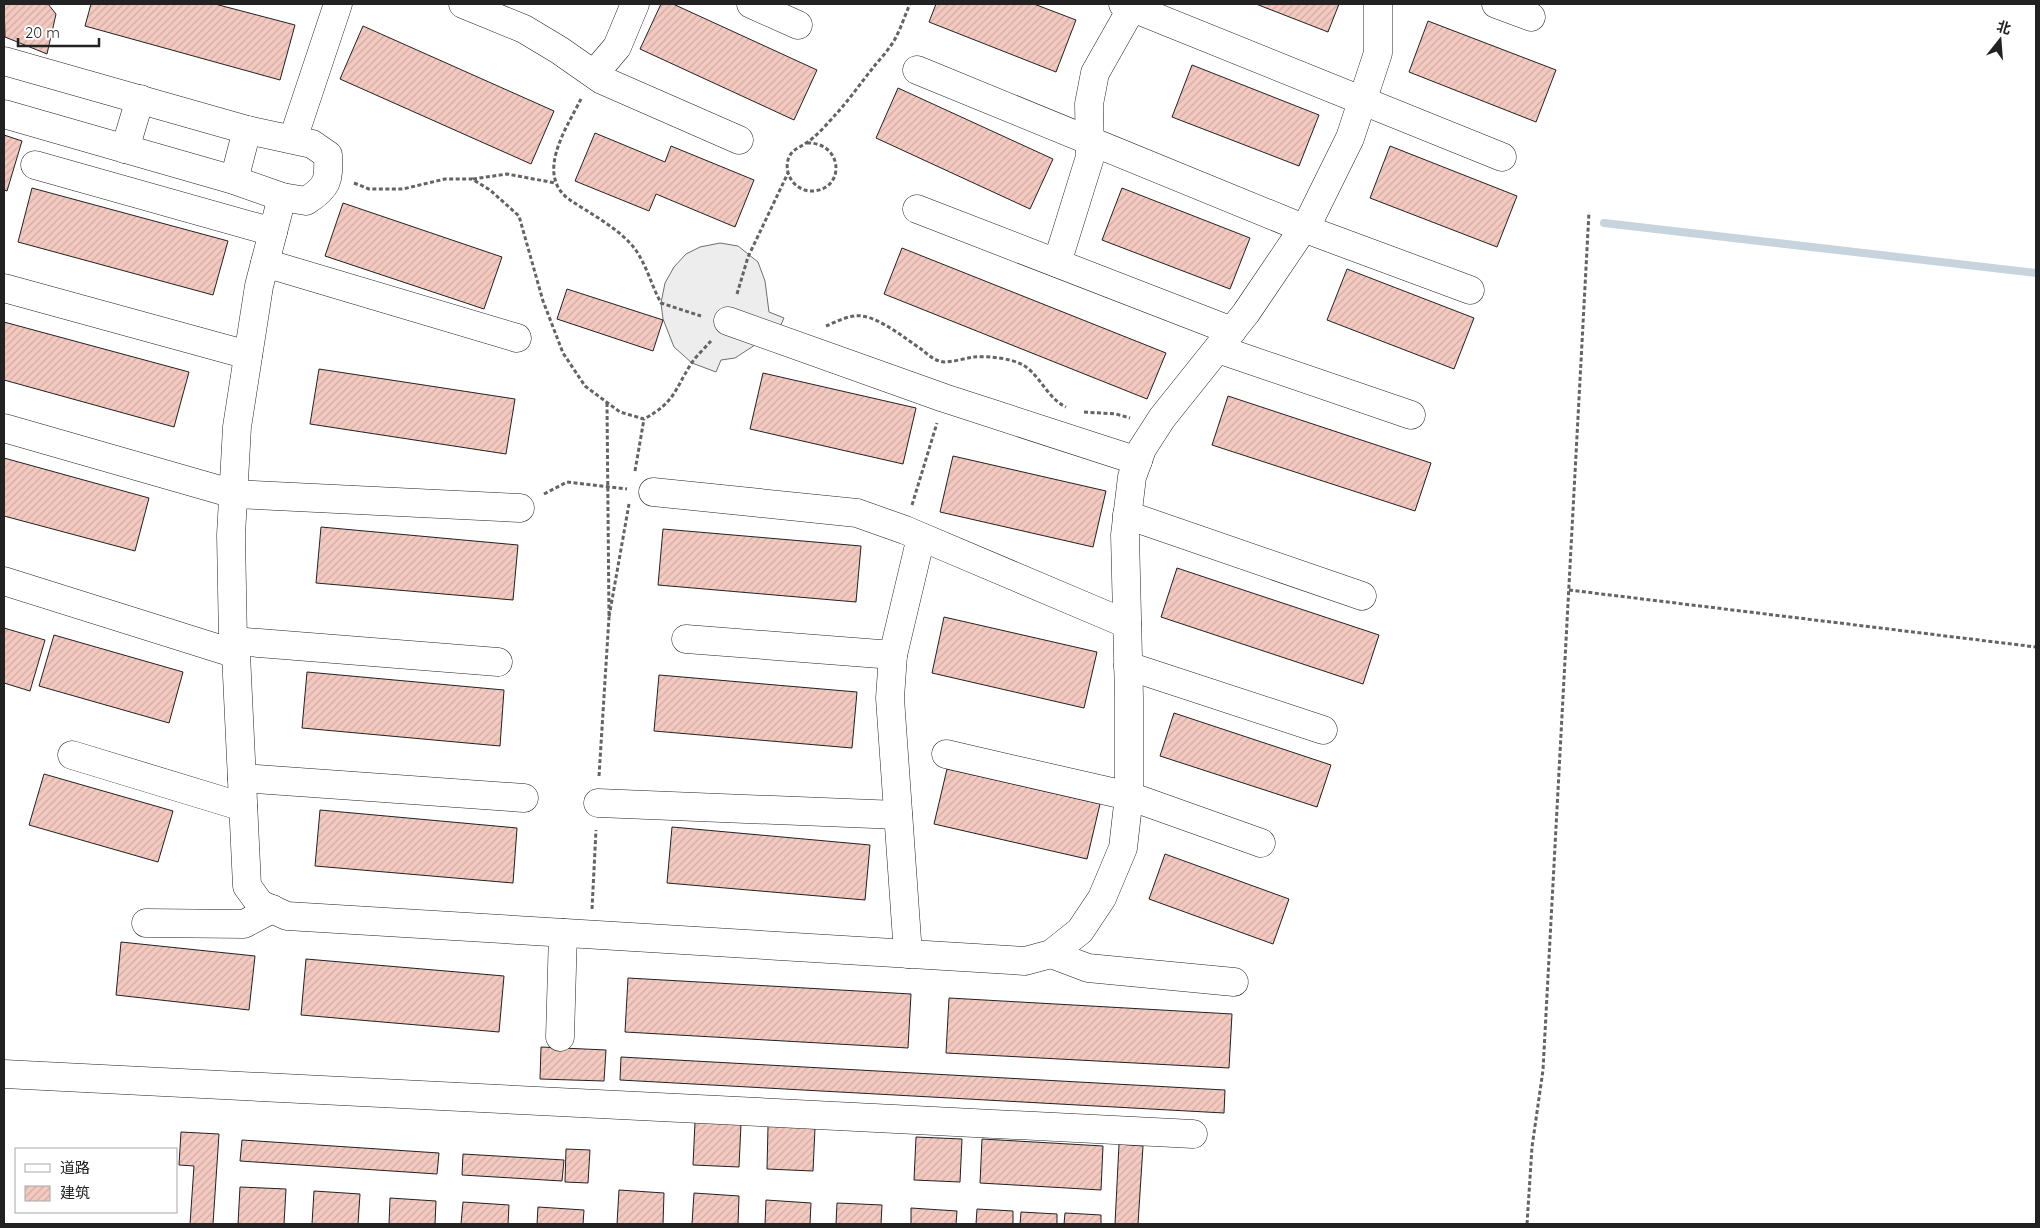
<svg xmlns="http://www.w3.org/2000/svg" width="2040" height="1228" font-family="Quicksand,'Noto Sans SC',sans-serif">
<defs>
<pattern id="building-hatch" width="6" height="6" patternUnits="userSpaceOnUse" patternTransform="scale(1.25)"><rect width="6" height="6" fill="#f3c9c0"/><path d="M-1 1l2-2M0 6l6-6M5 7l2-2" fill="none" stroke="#d0aca5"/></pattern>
</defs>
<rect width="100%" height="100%" fill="#fff"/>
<!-- parking -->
<path fill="#ededed" stroke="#6f6f6f" d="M720 243 738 246 758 262 765 281 769 312 784 318 771 347 758 343 735 358 721 360 716 372 692 363 674 347 663 319 661 303 665 283 674 267 686 254 700 247Z"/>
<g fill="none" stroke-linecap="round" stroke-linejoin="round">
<!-- stream -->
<path stroke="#c7d3dd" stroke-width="8" d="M1604 223 2036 273"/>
</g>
<!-- building -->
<g fill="url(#building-hatch)" stroke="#222">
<path d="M4 4H48L56 14 47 54 5 37Z"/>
<path d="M91 4H215L295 25 280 80 85 26Z"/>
<path d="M661 4H673L817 70 794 120 640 49Z"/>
<path d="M936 4H1034L1076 20 1056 72 929 22Z"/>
<path d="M1256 4H1339L1328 32Z"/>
<path d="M1428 21 1556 70 1536 122 1409 72Z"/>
<path d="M363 26 554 111 531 164 340 79Z"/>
<path d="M1192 65 1319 115 1299 166 1172 117Z"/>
<path d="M898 88 1053 159 1030 209 876 138Z"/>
<path d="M595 133 665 162 671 146 754 180 735 227 656 194 649 211 575 181Z"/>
<path d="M4 135 22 141 7 191 4 190Z"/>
<path d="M1390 146 1517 196 1497 247 1370 198Z"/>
<path d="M32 188 228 241 213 295 18 242Z"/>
<path d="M1122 188 1250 238 1230 289 1102 240Z"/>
<path d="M343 203 502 257 484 309 325 256Z"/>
<path d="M902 248 1166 353 1147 399 884 294Z"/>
<path d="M1347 269 1474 318 1454 369 1327 320Z"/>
<path d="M567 289 663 320 653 351 557 319Z"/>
<path d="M4 322 189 372 174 427 4 380Z"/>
<path d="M319 369 515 399 506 454 310 424Z"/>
<path d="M763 373 916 408 903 464 750 429Z"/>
<path d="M1228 396 1431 463 1415 511 1212 445Z"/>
<path d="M953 456 1106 491 1093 547 940 512Z"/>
<path d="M4 458 149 498 135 551 4 516Z"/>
<path d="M321 527 518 545 513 600 316 583Z"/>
<path d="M663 529 861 546 856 602 658 585Z"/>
<path d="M1177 568 1379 635 1363 684 1161 617Z"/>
<path d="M944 617 1097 652 1084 708 932 673Z"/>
<path d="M4 628 45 640 30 691 4 683Z"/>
<path d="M54 635 183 672 169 723 39 686Z"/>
<path d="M307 672 504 690 500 746 302 728Z"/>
<path d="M659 675 857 692 852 748 654 731Z"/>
<path d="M1174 713 1331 765 1317 807 1160 756Z"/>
<path d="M947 769 1100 804 1087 859 934 824Z"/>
<path d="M44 774 173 811 158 862 29 825Z"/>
<path d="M320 810 517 828 513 883 315 866Z"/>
<path d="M672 827 870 845 865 900 667 883Z"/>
<path d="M1165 854 1289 899 1273 944 1149 899Z"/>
<path d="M121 942 255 956 249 1010 116 995Z"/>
<path d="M306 959 504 976 499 1032 301 1015Z"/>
<path d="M628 978 911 994 908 1048 625 1032Z"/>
<path d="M949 998 1232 1014 1229 1068 946 1053Z"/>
<path d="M541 1047 606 1050 604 1081 540 1079Z"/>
<path d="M621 1057 1225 1090 1224 1113 620 1080Z"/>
<path d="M695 1122 741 1124 739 1167 693 1165Z"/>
<path d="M768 1126 815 1128 813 1171 767 1169Z"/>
<path d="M181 1132 219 1134 213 1224H190L194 1166 179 1165Z"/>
<path d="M916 1137 962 1139 960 1182 914 1180Z"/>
<path d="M982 1139 1103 1146 1101 1190 980 1183Z"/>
<path d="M242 1140 439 1153 437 1174 240 1161Z"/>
<path d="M1119 1144 1143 1146 1138 1224H1115Z"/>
<path d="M566 1149 590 1150 588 1183 565 1182Z"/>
<path d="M463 1154 564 1160 562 1181 462 1175Z"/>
<path d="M240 1187 286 1189 284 1224H238Z"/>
<path d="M619 1190 664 1193 663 1224H617Z"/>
<path d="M314 1191 360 1194 358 1224H312Z"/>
<path d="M694 1193 739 1196 738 1224H692Z"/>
<path d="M390 1198 436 1201 435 1224H389Z"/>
<path d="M766 1200 811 1203 810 1224H765Z"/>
<path d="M463 1202 509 1205 508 1224H461Z"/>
<path d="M837 1203 882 1205 881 1224H836Z"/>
<path d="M538 1207 584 1210 583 1224H537Z"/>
<path d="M911 1208 957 1211 956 1224H911Z"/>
<path d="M977 1209 1013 1211V1224H976Z"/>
<path d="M1021 1212 1057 1214V1224H1020Z"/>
<path d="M1065 1213 1101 1215V1224H1064Z"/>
</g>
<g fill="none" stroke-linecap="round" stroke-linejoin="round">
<defs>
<g id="minor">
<path d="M463 4 524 29 559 50 602 80 739 140"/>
<path d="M751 4 798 25"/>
<path d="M1123 4 1502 157"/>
<path d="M1496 4 1531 17"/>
<path d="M4 61 247 130 312 144 328 155C329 181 328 187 306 201L282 197 234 180 4 114"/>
<path d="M917 70 1303 228 1470 290"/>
<path d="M594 74 617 47 635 4"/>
<path d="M293 139 338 4"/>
<path d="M125 149 140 99"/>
<path d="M35 165 273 232"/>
<path d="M234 180 247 130"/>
<path d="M282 197 259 286 237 427 231 535 233 641 236 654 247 886 260 904 287 916 1025 961 1051 954 1080 931 1102 898 1123 848 1129 796V698L1125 535 1132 477 1142 449 1162 418 1246 313 1311 217 1350 138 1378 53V4"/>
<path d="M917 209 1232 331"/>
<path d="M265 263 517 338"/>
<path d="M1057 263 1090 157 1089 104 1095 73 1134 4"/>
<path d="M4 288 248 355"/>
<path d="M728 321 944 398 1138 461"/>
<path d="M1218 349 1411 415"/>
<path d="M4 428 234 494 520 508"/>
<path d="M653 492 857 513 905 530 1127 624"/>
<path d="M1127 515 1362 596"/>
<path d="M4 581 236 654"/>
<path d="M686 639 893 655"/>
<path d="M233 641 498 662"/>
<path d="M1128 666 1323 730"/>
<path d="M946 754 1129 796 1261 843"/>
<path d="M72 755 243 807"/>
<path d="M242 778 524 798"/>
<path d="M598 803 898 815"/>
<path d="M146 923 244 924 272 909"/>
<path d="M908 954 890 698 893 655 921 537"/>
<path d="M1051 954 1088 968 1234 982"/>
<path d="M560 1037 563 933"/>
<path d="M4 1074 1193 1134"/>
</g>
</defs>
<!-- minor casing -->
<use href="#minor" stroke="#222" stroke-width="29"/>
<!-- path -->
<g stroke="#646464" stroke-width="3" stroke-dasharray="4 2.5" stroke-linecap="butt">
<path d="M581 99C567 127 534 175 570 200 588 212 614 226 629 242 645 258 650 283 661 303L701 316"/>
<path d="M807 143C843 142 846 189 813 191 796 192 782 174 789 157 793 149 799 148 806 143 815 138 829 122 836 114 849 100 860 84 872 69 879 60 889 50 895 39 901 28 905 15 910 4"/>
<path d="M473 179 507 174 555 183"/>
<path d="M354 183 369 189H403L445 179H472L490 190 519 216 543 301 563 353 585 386 620 412 644 419C675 402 674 391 691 364 696 356 705 348 711 341"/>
<path d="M737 294 748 257 788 173"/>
<path d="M826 326C836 322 850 314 862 316 880 318 906 339 921 349 928 355 935 361 944 362 954 362 965 358 974 357 989 356 1010 358 1023 365 1041 376 1047 398 1066 407"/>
<path d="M607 403 609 617 629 504"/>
<path d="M1084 412 1116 414 1130 418"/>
<path d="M635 471 644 419"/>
<path d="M544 494 567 482 627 489"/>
<path d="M912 505 937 423"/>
<path d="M1569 590 2036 647"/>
<path d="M599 776 609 617"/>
<path d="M592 909 596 830"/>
<path d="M1527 1224 1532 1147 1543 1070 1589 212"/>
</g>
<!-- minor -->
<use href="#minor" stroke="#fff" stroke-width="28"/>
</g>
<!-- border -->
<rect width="2040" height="1228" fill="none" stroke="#222222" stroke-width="10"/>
<!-- legend -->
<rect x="15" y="1148" width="162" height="65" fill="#ffffff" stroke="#a7a7a7"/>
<rect x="25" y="1164" width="25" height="8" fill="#ffffff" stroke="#a7a7a7"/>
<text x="60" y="1173" font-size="15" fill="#222222">道路</text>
<rect x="25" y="1186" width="25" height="15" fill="url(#building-hatch)" stroke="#a7a7a7"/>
<text x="60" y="1198" font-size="15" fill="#222222">建筑</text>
<!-- north arrow -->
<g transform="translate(2000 40) rotate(17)" stroke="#ffffff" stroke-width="4" paint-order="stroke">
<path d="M0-4L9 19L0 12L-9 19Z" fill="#222222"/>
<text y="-8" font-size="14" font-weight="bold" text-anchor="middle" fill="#222222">北</text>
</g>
<!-- scale -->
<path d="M18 38v8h81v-8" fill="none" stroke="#222222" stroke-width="2.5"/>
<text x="25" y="38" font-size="15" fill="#222222" stroke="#ffffff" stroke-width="4" paint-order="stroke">20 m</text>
</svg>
